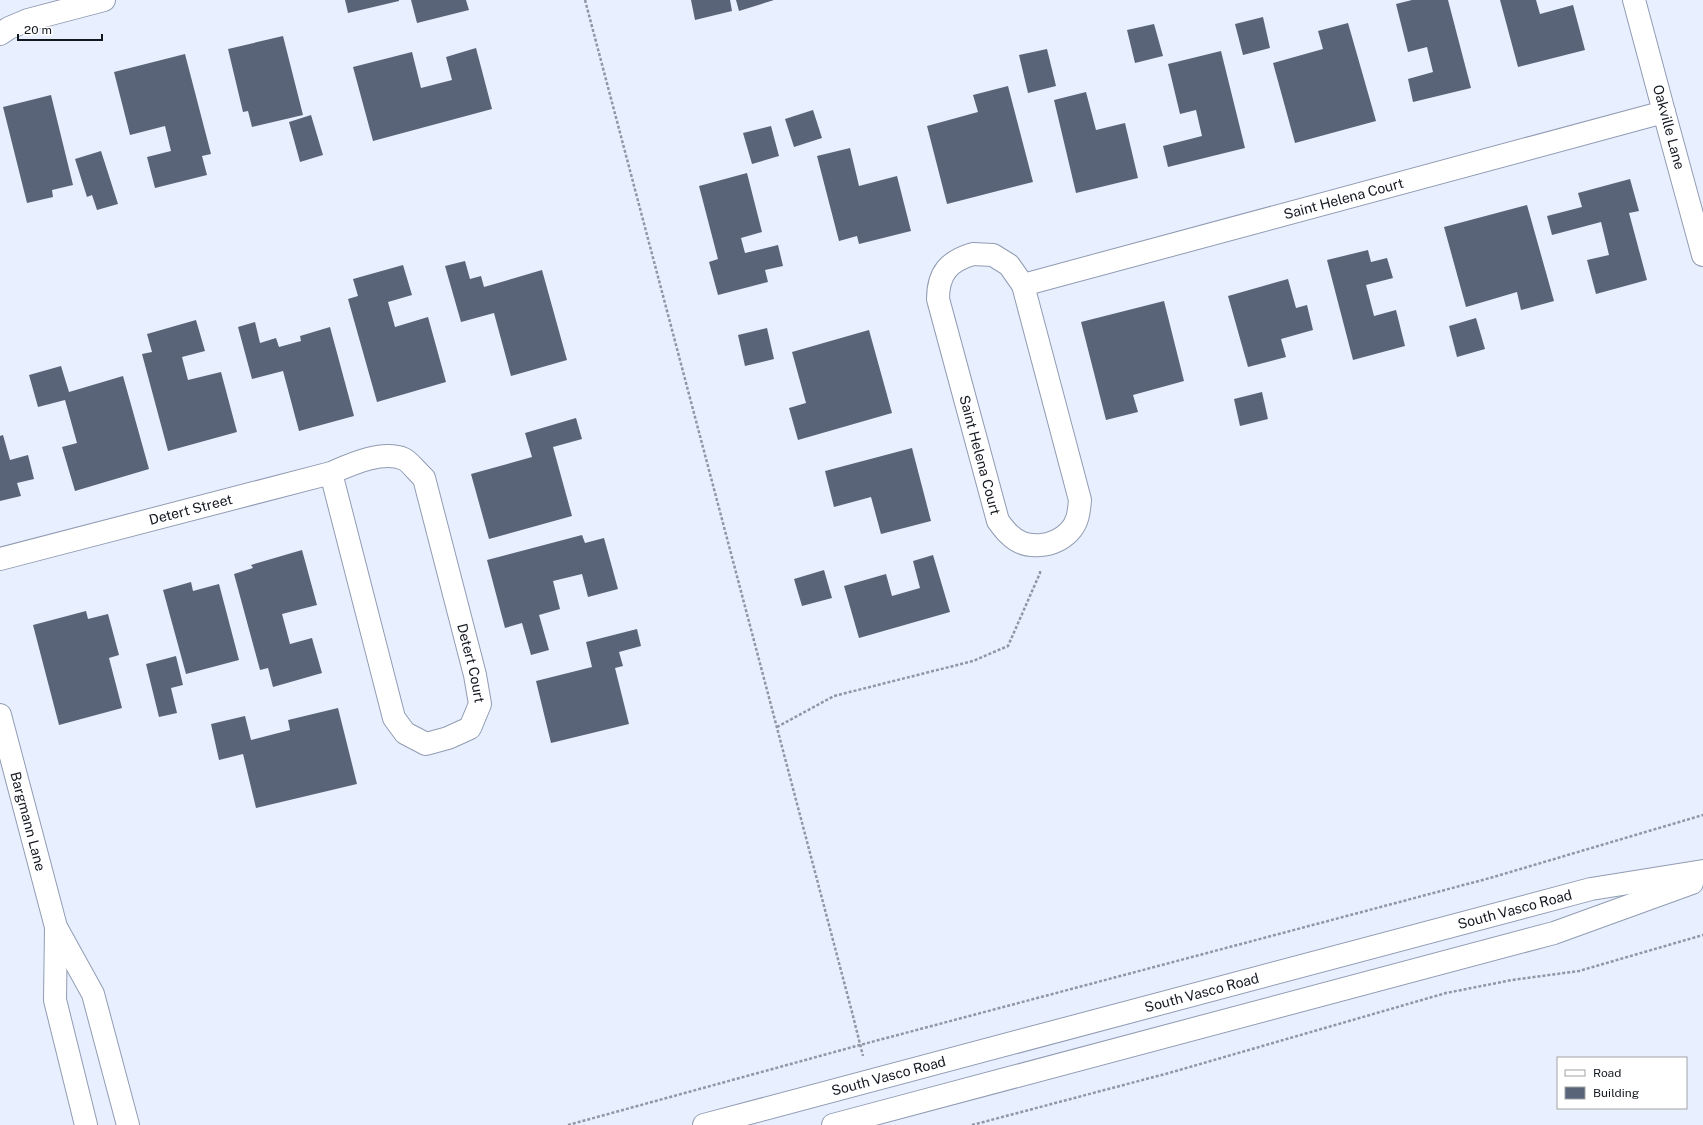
<svg xmlns="http://www.w3.org/2000/svg" width="1703" height="1125" font-family="'Public Sans',sans-serif">
<rect width="100%" height="100%" fill="#e8f0ff"/>
<!-- building -->
<g fill="#596479">
<path d="M345 0H399V1L348 13Z"/>
<path d="M411 0H466L469 10 417 23Z"/>
<path d="M691 0H730L732 11 695 20Z"/>
<path d="M736 0H774L739 11Z"/>
<path d="M1412 0H1448L1471 88 1413 102 1408 79 1433 72 1427 47 1408 52 1396 4Z"/>
<path d="M1500 0H1536L1540 14 1573 5 1585 50 1518 67Z"/>
<path d="M1263 17 1270 48 1243 55 1235 24Z"/>
<path d="M1348 23 1376 121 1295 143 1273 63 1323 49 1318 31Z"/>
<path d="M1154 24 1163 56 1135 63 1127 30Z"/>
<path d="M283 36 303 115 252 127 248 111 243 112 228 49Z"/>
<path d="M476 48 492 109 373 141 353 67 412 52 421 88 452 80 446 57Z"/>
<path d="M1047 49 1056 86 1028 93 1019 55Z"/>
<path d="M1221 51 1245 148 1168 167 1163 146 1202 136 1196 110 1180 114 1168 64Z"/>
<path d="M185 54 211 154 202 156 207 175 155 188 147 157 171 151 165 126 130 135 114 72Z"/>
<path d="M1008 86 1033 182 947 204 927 126 978 112 973 95Z"/>
<path d="M1086 92 1096 130 1125 123 1138 178 1076 193 1054 100Z"/>
<path d="M51 95 73 185 52 190 53 197 27 203 3 107Z"/>
<path d="M813 110 822 138 794 147 785 119Z"/>
<path d="M311 115 323 155 300 162 289 122Z"/>
<path d="M771 126 779 156 752 164 743 133Z"/>
<path d="M850 148 859 186 897 176 911 231 859 244 857 236 839 241 817 156Z"/>
<path d="M101 151 118 204 97 210 92 195 87 197 75 159Z"/>
<path d="M747 173 762 232 741 238 745 253 778 245 783 266 765 270 768 282 718 295 709 262 718 259 699 186Z"/>
<path d="M1630 179 1639 211 1629 213 1647 280 1596 294 1587 260 1609 255 1601 222 1552 235 1547 216 1582 207 1578 193Z"/>
<path d="M1527 205 1554 301 1521 310 1517 292 1466 307 1444 227Z"/>
<path d="M1368 250 1371 262 1387 258 1393 278 1366 285 1374 316 1396 310 1405 346 1353 360 1327 260Z"/>
<path d="M465 261 470 279 481 276 484 287 542 270 567 360 511 376 494 313 461 322 445 266Z"/>
<path d="M403 265 412 295 388 302 395 327 428 317 446 382 377 402 348 299 358 296 353 279Z"/>
<path d="M1288 279 1296 308 1307 305 1313 330 1281 339 1286 357 1248 367 1228 296Z"/>
<path d="M1164 301 1184 381 1133 395 1138 412 1106 420 1081 322Z"/>
<path d="M1476 318 1485 349 1457 357 1449 326Z"/>
<path d="M196 320 205 351 182 357 188 380 221 372 237 432 168 451 142 354 152 352 147 334Z"/>
<path d="M255 322 260 343 276 338 279 347 301 341 300 336 330 327 354 416 299 431 283 371 252 379 238 327Z"/>
<path d="M767 328 774 359 745 366 738 335Z"/>
<path d="M869 330 892 413 798 440 789 408 806 403 792 352Z"/>
<path d="M61 366 69 392 123 376 149 469 75 491 62 447 77 443 65 400 38 407 29 375Z"/>
<path d="M1262 392 1268 419 1240 426 1234 399Z"/>
<path d="M576 418 582 439 553 447 572 516 489 539 471 474 532 457 525 433Z"/>
<path d="M3 435 10 460 28 455 34 479 17 483 21 496 0 501V436Z"/>
<path d="M912 448 931 521 881 534 871 497 834 507 825 471Z"/>
<path d="M582 535 585 543 604 538 618 589 588 597 582 574 553 581 560 609 539 615 549 650 531 655 522 623 505 628 487 560Z"/>
<path d="M302 550 317 605 282 614 290 644 312 638 322 673 273 687 268 668 260 670 234 574 253 568 251 565Z"/>
<path d="M933 555 950 612 859 638 844 586 886 574 892 596 920 588 913 561Z"/>
<path d="M824 570 832 598 802 606 794 579Z"/>
<path d="M191 582 193 591 219 584 239 660 186 674 163 590Z"/>
<path d="M86 611 88 619 108 614 119 655 109 658 122 708 59 725 33 625Z"/>
<path d="M637 629 641 646 619 652 623 666 615 668 629 724 551 743 536 681 592 667 586 642Z"/>
<path d="M176 656 183 685 171 688 177 713 159 717 146 664Z"/>
<path d="M338 708 357 784 256 808 243 754 219 760 211 724 245 716 251 740 290 730 288 720Z"/>
</g>
<g fill="none" stroke-linecap="round" stroke-linejoin="round">
<defs>
<g id="minor">
<path d="M0 34 9 28 28 20 104 0"/>
<path d="M973 254 993 255 1009 265 1023 285 1080 500C1079 512 1078 523 1069 532 1054 547 1026 551 1010 535 1005 531 1002 526 998 521L938 299C938 273 949 261 973 254Z"/>
<path id="s1" d="M1023 285 1664 112 1634 0"/>
<path id="s2" d="M0 559 331 473C352 464 382 450 404 459 409 461 419 474 424 478L475 675 480 704 470 728 448 738 426 744 405 733 394 718 331 473"/>
</g>
<g id="tertiary">
<path d="M1664 112 1703 255"/>
<path id="s3" d="M0 715 56 927 93 994 128 1125"/>
<path d="M56 928 55 1000 86 1125"/>
</g>
<g id="secondary">
<path id="s4" d="M704 1125 1591 889 1703 871"/>
<path d="M833 1125 1554 933 1692 883"/>
</g>
</defs>
<!-- minor casing -->
<use href="#minor" stroke="#919cb3" stroke-width="24"/>
<!-- tertiary casing -->
<use href="#tertiary" stroke="#919cb3" stroke-width="24"/>
<!-- secondary casing -->
<use href="#secondary" stroke="#919cb3" stroke-width="24"/>
<!-- path -->
<g stroke="#9197a3" stroke-width="2.5" stroke-dasharray="3 2" stroke-linecap="butt">
<path d="M585 0 853 1016 863 1056"/>
<path d="M777 727 834 696 973 661 1008 646 1040 573V570"/>
<path d="M568 1125 860 1045 1490 878 1703 815"/>
<path d="M972 1125 1169 1073 1446 993 1512 980 1579 971 1703 935"/>
</g>
<!-- minor -->
<use href="#minor" stroke="#fff" stroke-width="22"/>
<!-- tertiary -->
<use href="#tertiary" stroke="#fff" stroke-width="22"/>
<!-- secondary -->
<use href="#secondary" stroke="#fff" stroke-width="22"/>
</g>
<g text-anchor="middle" dominant-baseline="central" stroke-width="3.5" stroke-linejoin="round" paint-order="stroke">
<!-- street labels -->
<g font-size="14" fill="#13171f" stroke="#fff">
<text transform="translate(1669 127) rotate(75)">Oakville Lane</text>
<text stroke="none"><textPath href="#s1" startOffset="332">Saint Helena Court</textPath></text>
<text transform="translate(980 455) rotate(75)">Saint Helena Court</text>
<text stroke="none"><textPath href="#s2" startOffset="197">Detert Street</textPath></text>
<text stroke="none"><textPath href="#s2" startOffset="637">Detert Court</textPath></text>
<text stroke="none"><textPath href="#s3" startOffset="110">Bargmann Lane</textPath></text>
<text stroke="none"><textPath href="#s4" startOffset="839">South Vasco Road</textPath></text>
<text stroke="none"><textPath href="#s4" startOffset="515">South Vasco Road</textPath></text>
<text stroke="none"><textPath href="#s4" startOffset="191">South Vasco Road</textPath></text>
</g>
</g>
<!-- legend -->
<rect x="1557" y="1057" width="130" height="52" fill="#ffffff" stroke="#a1a2a5"/>
<rect x="1565" y="1070" width="20" height="6" fill="#ffffff" stroke="#a1a2a5"/>
<text x="1593" y="1077" font-size="12" fill="#13171f">Road</text>
<rect x="1565" y="1087" width="20" height="12" fill="#596479" stroke="#a1a2a5"/>
<text x="1593" y="1097" font-size="12" fill="#13171f">Building</text>
<!-- scale -->
<path d="M18 34v6h84v-6" fill="none" stroke="#13171f" stroke-width="2"/>
<text x="24" y="34" font-size="12" fill="#13171f" stroke="#ffffff" stroke-width="3" paint-order="stroke">20 m</text>
</svg>
